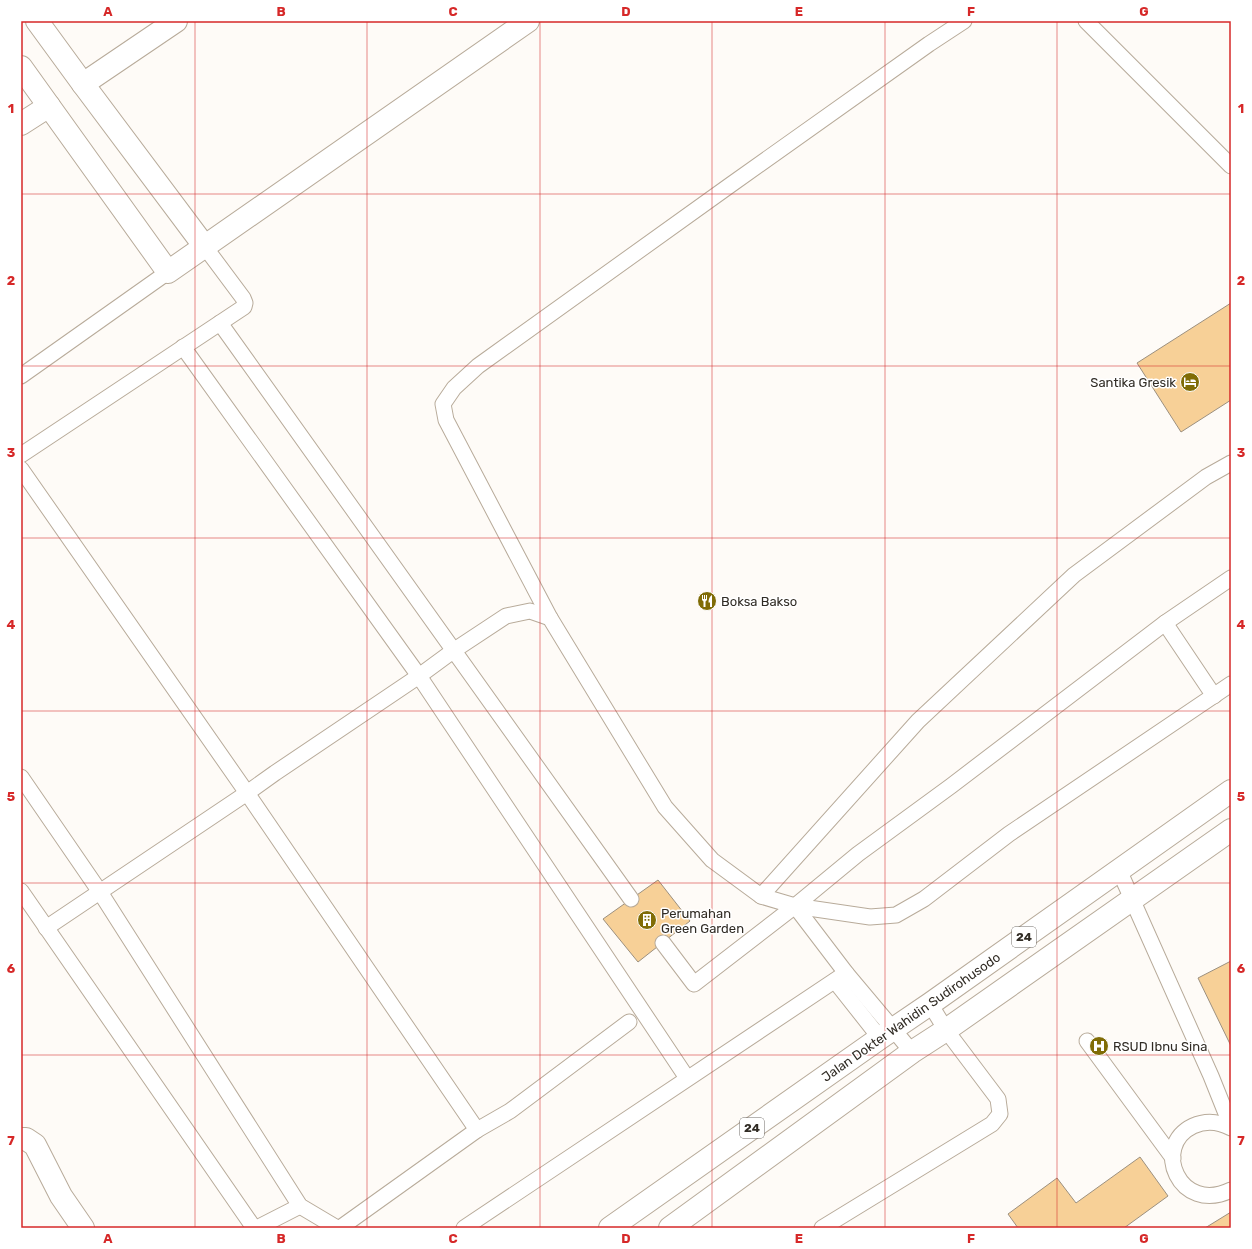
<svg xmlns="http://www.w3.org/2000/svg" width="1252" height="1249" font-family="Rubik,sans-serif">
<rect width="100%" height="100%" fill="#fefbf7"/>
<!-- building -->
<g fill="#f7d097" stroke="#9c907f">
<path d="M1231 303V400L1181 432 1137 363Z"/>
<path d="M658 880 690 921 638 962 603 919Z"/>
<path d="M1231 961V1046L1198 978Z"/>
<path d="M1140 1157 1168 1196 1124 1228H1018L1008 1214 1057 1178 1076 1203Z"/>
<path d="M1231 1212V1228H1205Z"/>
</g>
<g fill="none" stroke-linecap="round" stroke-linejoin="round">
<defs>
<g id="service">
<path d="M1086 21 1231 166"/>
<path d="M220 323 631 899"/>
<path d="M183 347 419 676 687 1078"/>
<path d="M21 376 168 272"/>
<path d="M21 455 244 307 245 303 243 298 205 247"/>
<path d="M21 469 247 793 477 1130"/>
<path d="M550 618 446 420 443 404 454 388 478 366 729 186 929 44 964 21"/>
<path d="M1165 623 1214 696"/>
<path d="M21 777 100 892 300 1206 337 1228"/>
<path d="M1119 870 1211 1076 1231 1126"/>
<path d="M21 891 254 1228"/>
<path d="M761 896 918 721 1074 575 1206 477 1231 463"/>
<path d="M795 906 846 973 893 1029 912 1052"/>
<path d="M46 928 247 793 275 773 419 676 453 651 506 616 530 611 550 618 665 807 712 860 761 896 795 906 870 917 896 915 924 899 1009 834 1231 684"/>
<path d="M663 943 694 984 795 906 858 854 951 786 1165 623 1231 578"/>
<path d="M835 981 880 1038"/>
<path d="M1087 1041 1173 1158"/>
<path d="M1231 1128C1218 1121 1206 1120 1193 1126 1151 1146 1179 1215 1231 1190"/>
<path d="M257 1228 300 1206"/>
<path d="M340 1228 477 1130 510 1111 629 1022"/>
<path d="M464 1228 846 973"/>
<path d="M822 1228 992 1124 1000 1114 998 1099 946 1030 930 1004"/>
</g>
<g id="minor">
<path d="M37 21 83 84 205 247"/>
<path d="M21 67 168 272 528 21"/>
<path d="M83 84 176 21"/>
<path d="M21 124 49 106"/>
<path d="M21 1139H26L35 1145 61 1196 83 1228"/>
</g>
<g id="trunk">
<path d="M610 1228 880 1038 930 1004 1231 791"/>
<path d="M670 1228 912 1052 946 1030 1231 830"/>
</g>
</defs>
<!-- service casing -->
<use href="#service" stroke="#b8ab9a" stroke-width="17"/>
<!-- minor casing -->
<use href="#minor" stroke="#b8ab9a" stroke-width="24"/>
<!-- trunk casing -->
<use href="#trunk" stroke="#b8ab9a" stroke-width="24"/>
<!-- service -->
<use href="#service" stroke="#fff" stroke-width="15"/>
<!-- minor -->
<use href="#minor" stroke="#fff" stroke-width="22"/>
<!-- trunk -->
<use href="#trunk" stroke="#fff" stroke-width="22"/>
</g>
<!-- grid -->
<path fill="none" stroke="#d62828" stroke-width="1" stroke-opacity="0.55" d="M195 21V1228M367 21V1228M540 21V1228M712 21V1228M885 21V1228M1057 21V1228M21 194H1231M21 366H1231M21 538H1231M21 711H1231M21 883H1231M21 1055H1231"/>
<!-- icons -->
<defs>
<symbol id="hotel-disc" viewBox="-11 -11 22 22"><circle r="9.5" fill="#806c06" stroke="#fff"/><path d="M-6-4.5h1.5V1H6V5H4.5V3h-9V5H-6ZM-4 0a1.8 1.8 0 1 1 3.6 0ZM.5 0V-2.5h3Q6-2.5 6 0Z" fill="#fff"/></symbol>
<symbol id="restaurant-disc" viewBox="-11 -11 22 22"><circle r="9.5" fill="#806c06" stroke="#fff"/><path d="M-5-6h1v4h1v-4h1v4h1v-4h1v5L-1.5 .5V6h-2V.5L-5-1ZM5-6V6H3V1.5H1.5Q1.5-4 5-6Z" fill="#fff"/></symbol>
<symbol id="building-disc" viewBox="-11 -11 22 22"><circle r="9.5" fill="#806c06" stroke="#fff"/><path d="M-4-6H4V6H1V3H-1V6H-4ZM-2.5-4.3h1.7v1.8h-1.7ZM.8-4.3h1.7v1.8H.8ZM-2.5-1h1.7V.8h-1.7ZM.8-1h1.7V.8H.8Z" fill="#fff"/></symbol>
<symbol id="hospital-disc" viewBox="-11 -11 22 22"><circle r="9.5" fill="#806c06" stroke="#fff"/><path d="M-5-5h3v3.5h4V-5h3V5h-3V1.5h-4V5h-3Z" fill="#fff"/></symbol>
</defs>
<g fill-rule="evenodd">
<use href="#hotel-disc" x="1179" y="371" width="22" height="22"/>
<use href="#restaurant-disc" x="696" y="590" width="22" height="22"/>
<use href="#building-disc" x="636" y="909" width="22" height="22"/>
<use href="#hospital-disc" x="1088" y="1035" width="22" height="22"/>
</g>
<g text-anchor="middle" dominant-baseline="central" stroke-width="3" stroke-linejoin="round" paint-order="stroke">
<!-- shield labels -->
<g fill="#fff" stroke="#6f6b66" stroke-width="1">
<rect x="1012" y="927" width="24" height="20" rx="3"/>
<rect x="740" y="1118" width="24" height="20" rx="3"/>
</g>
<g font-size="12" font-weight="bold" fill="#312c25">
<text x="1024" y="937">24</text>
<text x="752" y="1128">24</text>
</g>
<!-- poi labels -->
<g font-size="13" fill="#312c25" stroke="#fff" text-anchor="start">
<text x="1176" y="382" text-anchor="end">Santika Gresik</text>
<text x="721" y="601">Boksa Bakso</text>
<text x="661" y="913">Perumahan<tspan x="661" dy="15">Green Garden</tspan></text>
<text x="1113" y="1046">RSUD Ibnu Sina</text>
</g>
<!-- street labels -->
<g font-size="13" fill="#312c25" stroke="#fff">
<text transform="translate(911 1017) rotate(-35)">Jalan Dokter Wahidin Sudirohusodo</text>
</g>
</g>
<!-- border -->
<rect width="1252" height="1249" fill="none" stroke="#ffffff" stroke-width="44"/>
<rect x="22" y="22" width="1208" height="1205" fill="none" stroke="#d62828" stroke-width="1.5"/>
<g font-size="13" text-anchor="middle" font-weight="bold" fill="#d62828">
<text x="108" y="16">A</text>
<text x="281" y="16">B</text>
<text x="453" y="16">C</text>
<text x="626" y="16">D</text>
<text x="799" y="16">E</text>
<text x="971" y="16">F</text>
<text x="1144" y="16">G</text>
<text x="11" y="113">1</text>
<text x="1241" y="113">1</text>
<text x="11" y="285">2</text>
<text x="1241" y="285">2</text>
<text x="11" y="457">3</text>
<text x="1241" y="457">3</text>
<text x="11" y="629">4</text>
<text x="1241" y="629">4</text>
<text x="11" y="801">5</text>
<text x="1241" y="801">5</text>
<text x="11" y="973">6</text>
<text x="1241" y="973">6</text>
<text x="11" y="1145">7</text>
<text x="1241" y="1145">7</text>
<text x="108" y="1243">A</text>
<text x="281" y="1243">B</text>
<text x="453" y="1243">C</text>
<text x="626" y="1243">D</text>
<text x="799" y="1243">E</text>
<text x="971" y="1243">F</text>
<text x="1144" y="1243">G</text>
</g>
</svg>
